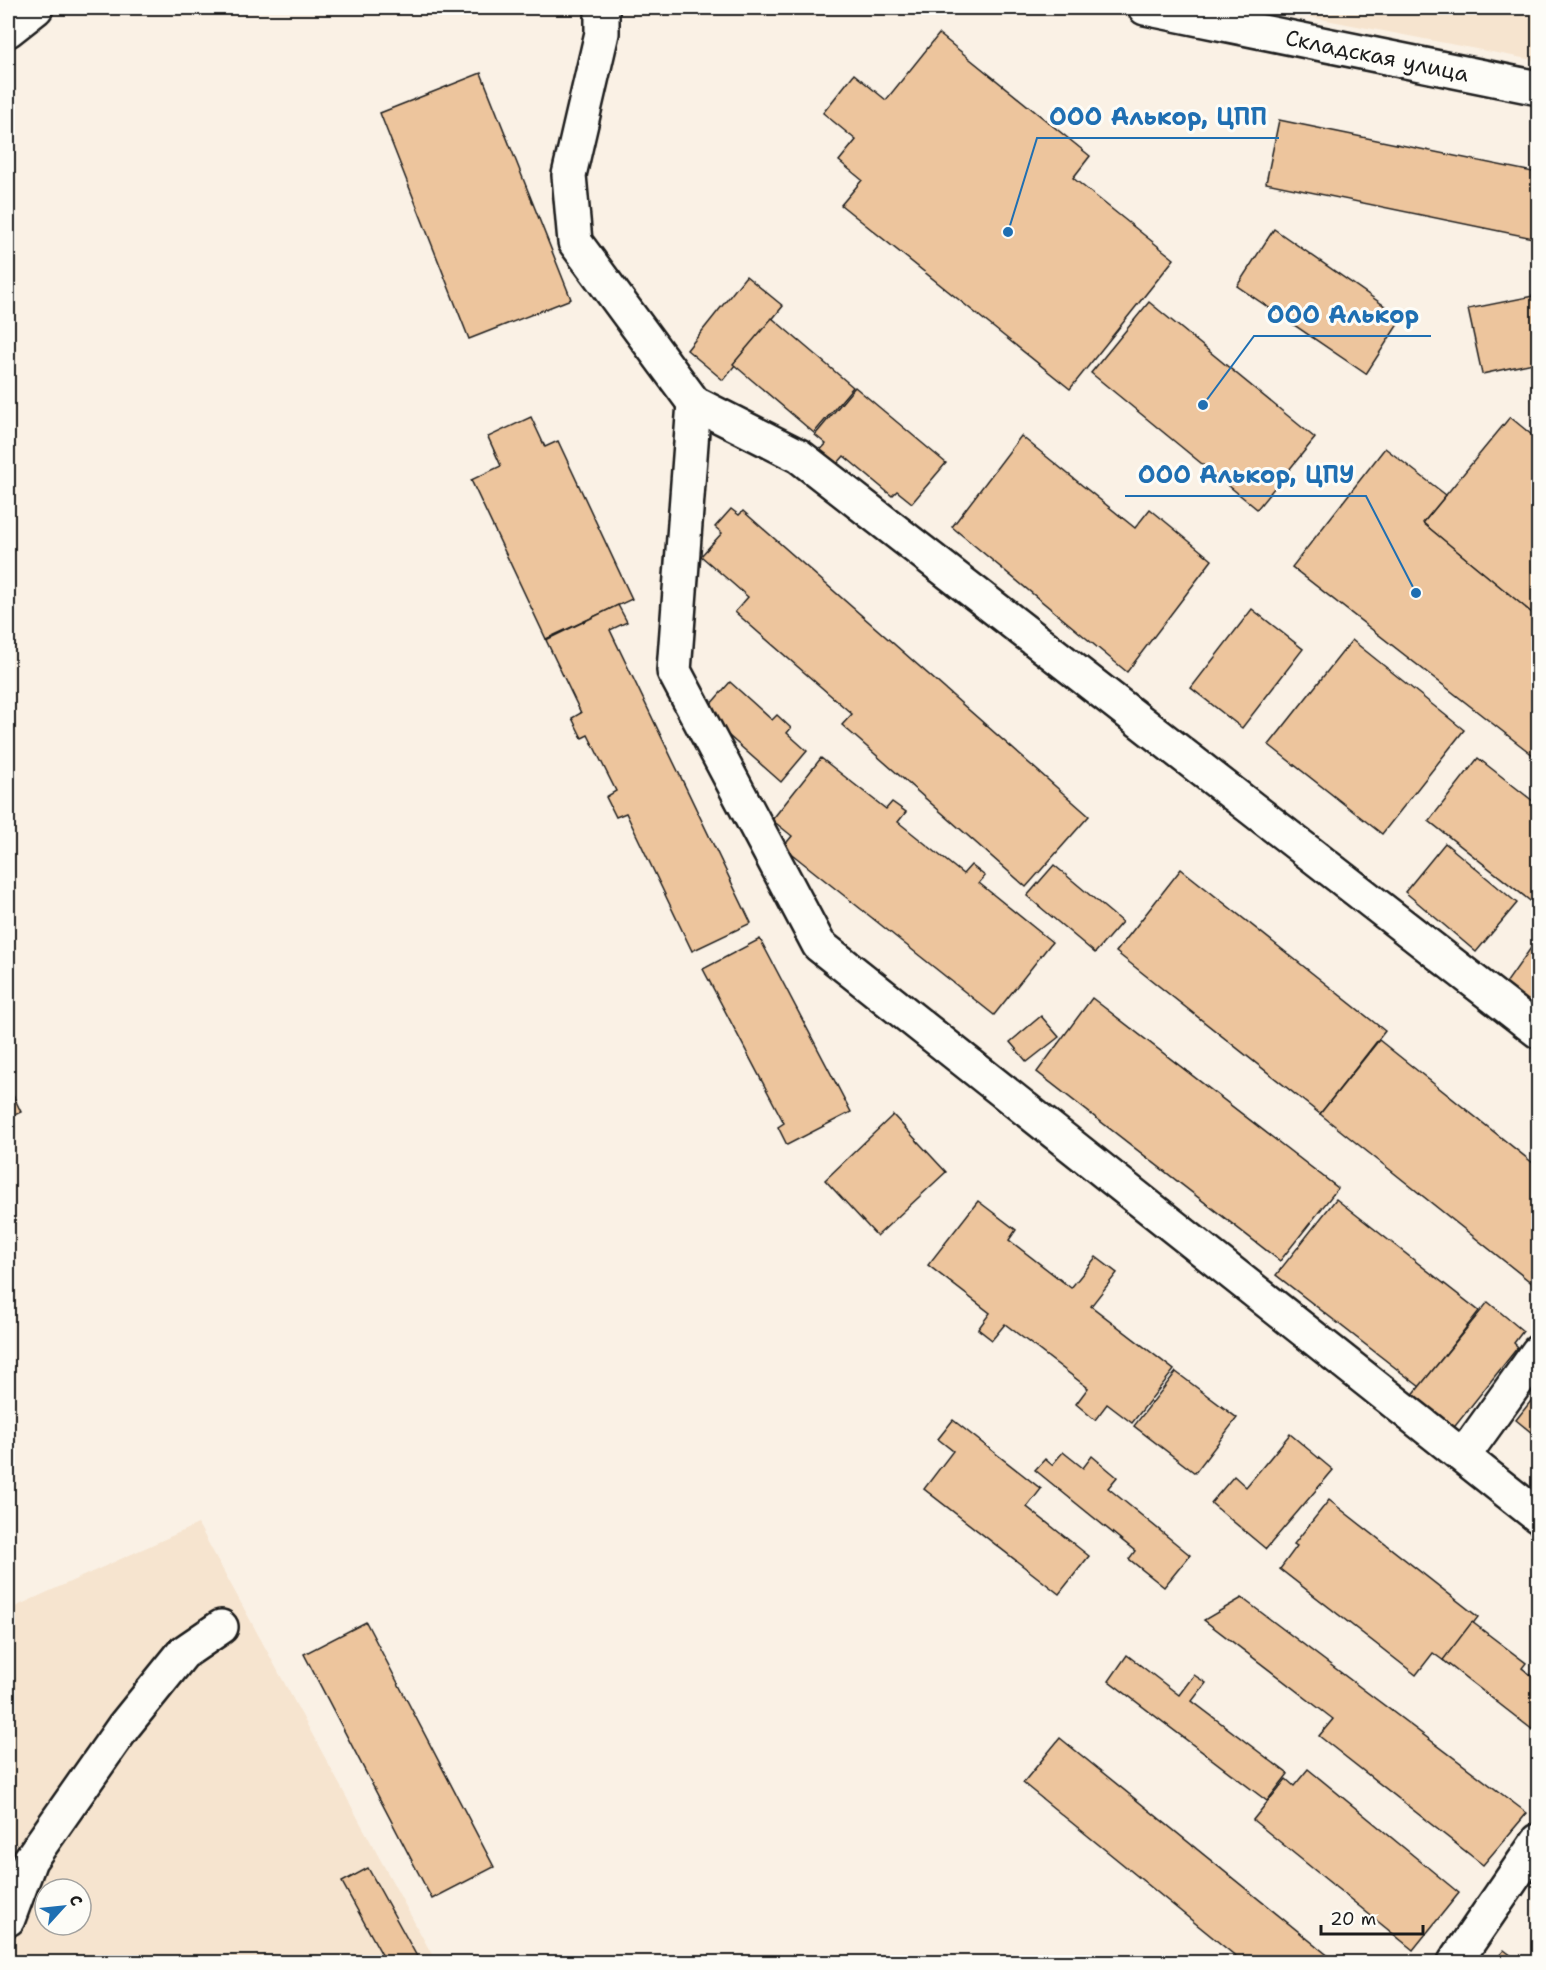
<svg xmlns="http://www.w3.org/2000/svg" width="1546" height="1970" font-family="'Shantell Sans',sans-serif">
<rect width="100%" height="100%" fill="#faf1e5"/>
<filter id="ink" filterUnits="userSpaceOnUse"><feTurbulence type="fractalNoise" baseFrequency=".0167" numOctaves="2"/><feDisplacementMap in="SourceGraphic" scale="12" xChannelSelector="R" yChannelSelector="G"/><feConvolveMatrix kernelMatrix="1 2 1 2 8 2 1 2 1" color-interpolation-filters="sRGB"/></filter>
<g filter="url(#ink)">
<!-- built -->
<g fill="#f6e4cf" fill-rule="evenodd">
<path d="M1264 8H1538V61Z"/>
<path d="M198 1524 436 1962H8V1610ZM45 1889H81V1925H45Z"/>
</g>
<!-- building -->
<g fill="#edc59d" stroke="#1c1c1c" stroke-width="1.5">
<path d="M939 34 1090 156 1073 178 1174 259 1070 389 841 205 862 180 839 161 856 140 823 113 854 74 886 100Z"/>
<path d="M481 73 571 299 469 339 380 113Z"/>
<path d="M1279 120 1538 173V239L1266 183Z"/>
<path d="M1274 229 1402 318 1366 374 1237 286Z"/>
<path d="M746 276 783 306 723 380 687 350Z"/>
<path d="M1538 295V362L1482 374 1468 309Z"/>
<path d="M1149 302 1315 438 1257 509 1091 373Z"/>
<path d="M772 318 853 387 814 433 733 364Z"/>
<path d="M855 387 946 463 912 503 897 491 892 496 844 456 831 471 814 457 826 444 815 435Z"/>
<path d="M531 417 545 447 558 441 632 599 546 639 471 480 501 466 488 437Z"/>
<path d="M1510 417 1538 440V618L1423 523Z"/>
<path d="M1021 436 1135 528 1150 509 1212 560 1127 672 952 527Z"/>
<path d="M1385 448 1446 495 1423 523 1538 618V759L1292 567Z"/>
<path d="M731 509 739 515 743 511 1089 816 1026 887 842 725 852 714 735 612 748 597 701 556 722 533 715 527Z"/>
<path d="M618 605 627 622 610 630 751 923 692 951 626 813 616 817 606 797 616 791 588 735 582 738 572 718 581 713 546 640Z"/>
<path d="M1252 609 1303 649 1242 728 1191 688Z"/>
<path d="M1352 640 1464 730 1382 834 1269 745Z"/>
<path d="M730 682 772 720 777 715 791 728 787 733 807 751 781 782 703 713Z"/>
<path d="M821 758 886 809 892 802 906 812 898 822 963 874 971 865 985 876 979 883 1052 942 994 1015 783 847 792 836 772 820Z"/>
<path d="M1478 758 1538 805V907L1429 821Z"/>
<path d="M1445 843 1517 903 1476 952 1405 892Z"/>
<path d="M1054 865 1122 922 1095 953 1027 896Z"/>
<path d="M1181 869 1385 1031 1320 1114 1116 952Z"/>
<path d="M1538 938V1011L1504 986Z"/>
<path d="M760 939 851 1112 787 1145 778 1127 784 1123 703 969Z"/>
<path d="M1092 998 1338 1188 1280 1261 1037 1072Z"/>
<path d="M1041 1016 1059 1037 1027 1062 1010 1042Z"/>
<path d="M1379 1040 1538 1167V1288L1320 1114Z"/>
<path d="M8 1085 21 1112 8 1118Z"/>
<path d="M893 1115 946 1172 877 1236 825 1180Z"/>
<path d="M1336 1199 1479 1311 1420 1387 1276 1275Z"/>
<path d="M978 1201 1016 1230 1009 1240 1071 1288 1096 1257 1117 1273 1091 1306 1174 1370 1132 1423 1107 1404 1095 1420 1076 1404 1088 1388 1005 1324 992 1340 978 1329 990 1313 928 1265Z"/>
<path d="M1488 1302 1523 1331 1514 1343 1518 1347 1452 1430 1411 1397Z"/>
<path d="M1176 1372 1237 1418 1195 1473 1134 1426Z"/>
<path d="M1538 1392V1438L1516 1420Z"/>
<path d="M953 1420 1041 1489 1027 1507 1089 1556 1059 1594 924 1489 953 1451 938 1439Z"/>
<path d="M1290 1434 1333 1470 1266 1549 1211 1503 1234 1476 1246 1487Z"/>
<path d="M1063 1452 1083 1468 1092 1456 1117 1477 1108 1488 1190 1555 1164 1587 1129 1559 1135 1551 1035 1470 1045 1459 1052 1465Z"/>
<path d="M1329 1500 1478 1617 1444 1661 1433 1653 1416 1675 1280 1569 1297 1546 1294 1544Z"/>
<path d="M1242 1598 1527 1813 1483 1865 1319 1736 1333 1719 1204 1620Z"/>
<path d="M366 1622 494 1867 432 1899 304 1654Z"/>
<path d="M1472 1622 1526 1663 1522 1668 1535 1678 1538 1673V1734L1443 1660Z"/>
<path d="M1127 1655 1179 1695 1194 1675 1206 1683 1192 1701 1288 1774 1267 1801 1109 1681Z"/>
<path d="M1060 1738 1336 1962H1243L1023 1783Z"/>
<path d="M1308 1769 1459 1893 1413 1950 1253 1820 1286 1779 1294 1786Z"/>
<path d="M368 1868 420 1962H386L342 1882Z"/>
<path d="M1504 1950 1520 1962H1494Z"/>
</g>
<g fill="none" stroke-linecap="round" stroke-linejoin="round">
<defs>
<g id="minor">
<path d="M602 8V33L569 175 575 242 694 403 799 456 1538 1031"/>
<path id="s1" d="M1145 8 1538 88"/>
<path d="M694 403 674 671 819 945 1538 1516"/>
<path d="M1464 1455 1538 1352"/>
<path d="M8 1919 30 1860 124 1726 183 1653 221 1627"/>
<path d="M1455 1962 1538 1841"/>
</g>
<path id="major" d="M8 30 36 8"/>
</defs>
<!-- minor casing -->
<use href="#minor" stroke="#1c1c1c" stroke-width="38"/>
<!-- major casing -->
<use href="#major" stroke="#1c1c1c" stroke-width="38"/>
<!-- minor -->
<use href="#minor" stroke="#fdfcf7" stroke-width="33"/>
<!-- major -->
<use href="#major" stroke="#fdfcf7" stroke-width="33"/>
</g>
</g>
<g text-anchor="middle" dominant-baseline="central" stroke-width="6" stroke-linejoin="round" paint-order="stroke">
<!-- street labels -->
<g font-size="22" fill="#1c1c1c" stroke="#fdfcf7">
<text stroke="none"><textPath href="#s1" startOffset="237">Складская улица</textPath></text>
</g>
</g>
<!-- callouts -->
<path fill="none" stroke="#1f6fb2" stroke-width="2" d="M1008 232L1037 138H1279M1203 405L1254 336H1431M1416 593L1366 496H1125"/>
<g fill="#1f6fb2" stroke="#fdfcf7" stroke-width="2">
<circle cx="1008" cy="232" r="6"/>
<circle cx="1203" cy="405" r="6"/>
<circle cx="1416" cy="593" r="6"/>
</g>
<g font-size="24" text-anchor="middle" font-weight="bold" fill="#1f6fb2" stroke="#fdfcf7" stroke-width="6" stroke-linejoin="round" paint-order="stroke">
<text x="1158" y="125">ООО Алькор, ЦПП</text>
<text x="1343" y="323">ООО Алькор</text>
<text x="1246" y="483">ООО Алькор, ЦПУ</text>
</g>
<!-- margin -->
<rect width="1546" height="1970" fill="none" stroke="#fdfcf7" stroke-width="30"/>
<rect x="15" y="15" width="1516" height="1940" fill="none" stroke="#1c1c1c" stroke-width="2" filter="url(#ink)"/>
<!-- north arrow -->
<g transform="translate(63 1907) rotate(63)"><circle r="28" fill="#fdfcf7" stroke="#a3a29f" stroke-width="1.5"/>
<path d="M0-4.5L10 22L0 15L-10 22Z" fill="#1f6fb2"/>
<text y="-9" font-size="16" font-weight="bold" text-anchor="middle" fill="#1c1c1c">С</text>
</g>
<!-- scale -->
<path d="M1321 1925v9h102v-9" fill="none" stroke="#1c1c1c" stroke-width="3"/>
<text x="1330" y="1925" font-size="18" fill="#1c1c1c" stroke="#fdfcf7" stroke-width="4.5" paint-order="stroke">20 m</text>
</svg>
